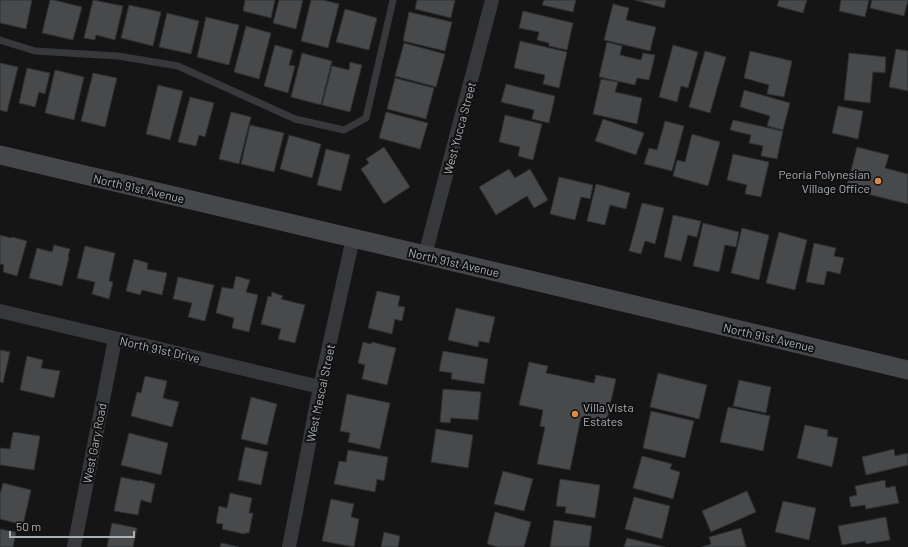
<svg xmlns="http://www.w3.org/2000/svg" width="908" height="547" font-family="Barlow,sans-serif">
<rect width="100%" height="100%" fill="#151516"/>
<!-- building -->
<g fill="#47494b" stroke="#2f3032">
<path d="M0 0H32L26 29 0 23Z"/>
<path d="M50 0H54L82 7 73 40 42 33Z"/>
<path d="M93 0 123 6 115 40 96 35 95 40 84 38Z"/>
<path d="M245 0H275L271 18 243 11Z"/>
<path d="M279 0H303L296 29 273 23Z"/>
<path d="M311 0H323L339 4 328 48 301 41Z"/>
<path d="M417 0H455L451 18 415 9Z"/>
<path d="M544 0H576L573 12 542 5Z"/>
<path d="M635 0H666L664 8Z"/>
<path d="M779 0H807L803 13 777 6Z"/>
<path d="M841 0H869L865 17 839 11Z"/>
<path d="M872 0H908L904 16 870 8Z"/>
<path d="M613 4 629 8 626 20 656 27 650 51 604 40Z"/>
<path d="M129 5 161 12 153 46 121 38Z"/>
<path d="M345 9 377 18 369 50 336 42Z"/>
<path d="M523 11 573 23 567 50 549 46V43L537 40 539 32 519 28Z"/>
<path d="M409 12 452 22 445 51 403 41Z"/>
<path d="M167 13 199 21 191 54 159 47Z"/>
<path d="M206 17 239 25 229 65 197 57Z"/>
<path d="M246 26 271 33 259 79 234 72Z"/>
<path d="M520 41 567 52 559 88 543 84 545 75 514 68Z"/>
<path d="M607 42 622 46 620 55 641 60 643 53 655 55 649 80 637 78 635 85 599 77Z"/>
<path d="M404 43 445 54 436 87 395 76Z"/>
<path d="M275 45 293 50 289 65 295 66 288 93 264 86Z"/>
<path d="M673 45 698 52 688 88 681 86 677 102 659 97Z"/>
<path d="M896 49 908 51V91L889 87Z"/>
<path d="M705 51 726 57 710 113 689 107Z"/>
<path d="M750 51 792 61 784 97 767 94 769 85 744 78Z"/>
<path d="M302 53 332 61 321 105 291 97Z"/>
<path d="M849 53 886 57 885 73 873 72 870 103 844 100Z"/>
<path d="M350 62 362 65 350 112 322 105 332 66 349 70Z"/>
<path d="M0 63 18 67 7 112 0 110Z"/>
<path d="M27 68 50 73 45 94 39 92 35 107 19 103Z"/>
<path d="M55 70 84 77 74 120 45 113Z"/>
<path d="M93 73 117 78 105 127 81 121Z"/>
<path d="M395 78 434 88 426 119 387 109Z"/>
<path d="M601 79 618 82 615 92 642 98 637 124 593 114Z"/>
<path d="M506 84 555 96 549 123 532 119 534 110 501 102Z"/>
<path d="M158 85 183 91 170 140 146 134Z"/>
<path d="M744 90 790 103 783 130 767 126 770 116 740 107Z"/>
<path d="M190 97 214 103 205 137 199 135 196 146 178 142Z"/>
<path d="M838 106 863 111 858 139 832 133Z"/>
<path d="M231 112 251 117 239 164 219 159Z"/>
<path d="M386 112 428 123 420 149 379 138Z"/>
<path d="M505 115 542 124 533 160 518 156 520 147 499 142Z"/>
<path d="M603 119 644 133 636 155 595 141Z"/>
<path d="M733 120 783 131 777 159 761 156 763 146 749 143 751 135 730 130Z"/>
<path d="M665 121 684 126 672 171 644 164 649 148 657 150Z"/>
<path d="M250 125 284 133 274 172 241 164Z"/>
<path d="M692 134 720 142 708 186 673 176 677 160 685 162Z"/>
<path d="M289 135 321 144 312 178 280 169Z"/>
<path d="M384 147 410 187 384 204 361 169 369 163 366 159Z"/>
<path d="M857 147 889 155 885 168 908 174V204L846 189Z"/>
<path d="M326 149 350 155 341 191 317 185Z"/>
<path d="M733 154 769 162 761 197 745 194 747 185 727 180Z"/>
<path d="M509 169 515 178 530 169 548 200 534 208 527 196 496 215 479 187Z"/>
<path d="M559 177 593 185 590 199 581 197 575 220 550 214Z"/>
<path d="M596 184 630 193 626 209 610 205 605 225 587 221Z"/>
<path d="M642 203 664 208 655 244 645 241 641 254 629 251Z"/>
<path d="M673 215 701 221 697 237 688 235 681 261 664 257Z"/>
<path d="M703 223 739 232 736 247 725 245 719 272 693 266Z"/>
<path d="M742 228 769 235 759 280 731 273Z"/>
<path d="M779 232 807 240 795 290 766 283Z"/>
<path d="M0 235 11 238 12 237 27 241 17 276 3 272 4 265 0 264Z"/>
<path d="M814 243 836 248 834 256 844 258 840 274 827 271 824 285 806 282Z"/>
<path d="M54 245 70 249 68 257H69L62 286 29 278 37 248 52 252Z"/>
<path d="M85 246 115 253 109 281 113 282 109 299 92 294 95 282 77 278Z"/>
<path d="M134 259 148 263 147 269 167 273 162 295 142 290 140 295 126 291Z"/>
<path d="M236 276 250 280 246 292 258 295 249 332 232 328 234 318 216 313 222 287 233 289Z"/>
<path d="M178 277 214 285 205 321 188 317 192 303 173 299Z"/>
<path d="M377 291 400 296 398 306 405 307 402 321 395 319 392 334 368 328Z"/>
<path d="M272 292 283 296 281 299 305 305 295 343 278 339 281 329 261 324 268 296 271 297Z"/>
<path d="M456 308 495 317 489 343 479 341 478 347 448 340Z"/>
<path d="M363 342 371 344 372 342 396 348 387 385 362 379 365 365 358 363Z"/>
<path d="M0 350 10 352 3 383 0 382Z"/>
<path d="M443 351 488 359 484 384 451 379 452 373 439 371Z"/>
<path d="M27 356 43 360 41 368 60 371 54 398 20 390Z"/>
<path d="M529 362 548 366 546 373 594 383 596 375 616 379 606 423 581 417 570 470 537 464 545 427 540 426 543 410 519 405Z"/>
<path d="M658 373 707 385 699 419 650 407Z"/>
<path d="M145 376 167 381 163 398 179 402 172 427 131 416 137 392 141 393Z"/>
<path d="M739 380 771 387 766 413 733 406Z"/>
<path d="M443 389 481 392 478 420 451 418 450 423 440 422Z"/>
<path d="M347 394 390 403 380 449 348 442 350 433 340 431Z"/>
<path d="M251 397 277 404 267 445 241 439Z"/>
<path d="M728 407 770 416 763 451 720 442Z"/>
<path d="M651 411 694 421 685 458 643 448Z"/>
<path d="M805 425 828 430 827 436 838 438 832 467 797 458Z"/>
<path d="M436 429 473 435 468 468 431 462Z"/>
<path d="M13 432 40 436 34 470 0 465V448L10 449Z"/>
<path d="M129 433 168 443 161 475 121 465Z"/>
<path d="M245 447 268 452 261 485 238 480Z"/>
<path d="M894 449 895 456 908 453V465L866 475 862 457Z"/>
<path d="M348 450 388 457 384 481 377 479 375 492 334 484 339 461 346 462Z"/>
<path d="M642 456 672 464 670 469 680 472 673 499 633 488Z"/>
<path d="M503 471 533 479 524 511 494 504Z"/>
<path d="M121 477 139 481V480L155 484 151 503 141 500 138 515 114 511Z"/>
<path d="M560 479 600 485 595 518 565 513 566 507 556 506Z"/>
<path d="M885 480 886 488 895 486 899 503 866 509 865 505 851 507 849 497 857 495 855 486Z"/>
<path d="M3 483 31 490 23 525 0 519V494Z"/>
<path d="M747 491 756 512 711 532 702 511Z"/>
<path d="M230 493 252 498 249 513H253L249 533H245L244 534 222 529 223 524 216 523 219 506 227 508Z"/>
<path d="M634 497 670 506 662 539 625 529Z"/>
<path d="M331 499 354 504 351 517 359 519 354 547 322 541Z"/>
<path d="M783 501 816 508 809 540 775 532Z"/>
<path d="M495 512 531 522 524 547H498L487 544Z"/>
<path d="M886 517 890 540 866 544 865 541 842 545 838 526Z"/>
<path d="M554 520 592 526 589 547H550Z"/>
<path d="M112 523 137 528 133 547H107Z"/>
<path d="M741 528 746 547H702L711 544 709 537Z"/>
<path d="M0 529 16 532 13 547H0Z"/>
<path d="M384 532 400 536 398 547H381Z"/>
<path d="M627 538 665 547H624Z"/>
<path d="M221 543 239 547H220Z"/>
</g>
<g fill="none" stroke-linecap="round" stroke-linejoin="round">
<!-- lane -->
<path stroke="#36383b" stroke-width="7" d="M0 40 35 51 118 56 178 66 295 119 344 130 366 118 393 0"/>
<!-- street -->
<g stroke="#36383b" stroke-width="14">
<path d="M425 255 492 0"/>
<path d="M0 311 320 387"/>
<path d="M74 547 115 339"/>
<path d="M289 547 320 387 353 238"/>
</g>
<!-- secondary -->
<path stroke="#45474b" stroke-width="19" d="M0 155 425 255 908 370"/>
</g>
<!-- markers -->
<g fill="#dc8a47" stroke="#101011" stroke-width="1.5">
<circle cx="878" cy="181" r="4"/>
<circle cx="575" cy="414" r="4"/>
</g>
<g text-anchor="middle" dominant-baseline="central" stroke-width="4" stroke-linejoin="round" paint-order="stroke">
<!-- street labels -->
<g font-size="12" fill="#a8afb5" stroke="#101011">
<text transform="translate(459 128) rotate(-75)">West Yucca Street</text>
<text transform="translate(139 188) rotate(13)">North 91st Avenue</text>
<text transform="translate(454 262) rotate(13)">North 91st Avenue</text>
<text transform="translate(769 337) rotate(13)">North 91st Avenue</text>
<text transform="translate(160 349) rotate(13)">North 91st Drive</text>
<text transform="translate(320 393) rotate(-78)">West Mescal Street</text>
<text transform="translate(94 443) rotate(-79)">West Gary Road</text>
</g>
<!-- poi labels -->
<g font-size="12" fill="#a8afb5" stroke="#101011" text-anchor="end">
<text x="870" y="174">Peoria Polynesian<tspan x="870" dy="14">Village Office</tspan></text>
<text x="583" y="407" text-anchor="start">Villa Vista<tspan x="583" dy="14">Estates</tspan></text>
</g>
</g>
<!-- scale -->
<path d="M10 531v6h124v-6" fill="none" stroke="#a8afb5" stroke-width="2"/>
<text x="16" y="531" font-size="12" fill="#a8afb5" stroke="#101011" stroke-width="3" paint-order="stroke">50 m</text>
</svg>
